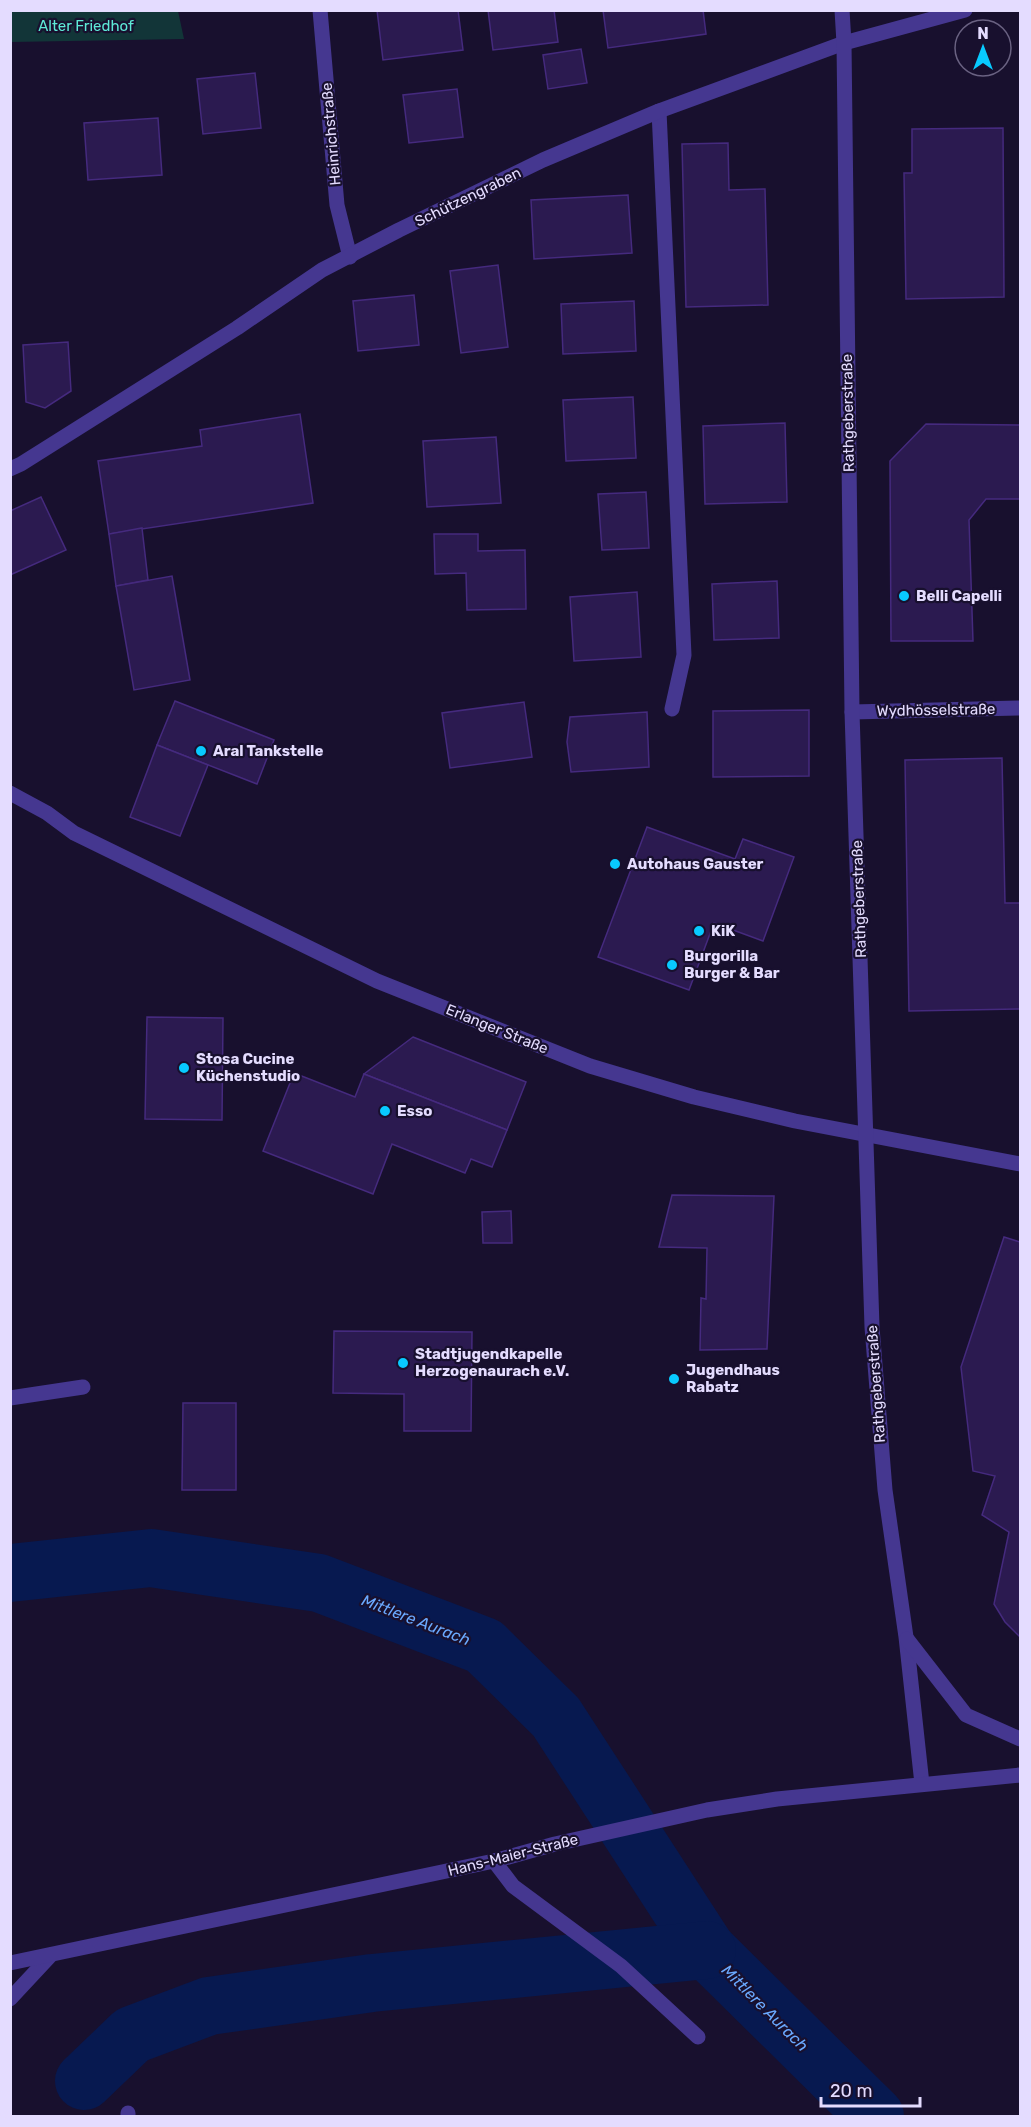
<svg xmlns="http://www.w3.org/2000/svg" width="1031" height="2127" font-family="Rubik,sans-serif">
<rect width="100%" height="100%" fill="#18102e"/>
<!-- green -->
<path fill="#123538" d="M10 11H178L184 39 11 42Z"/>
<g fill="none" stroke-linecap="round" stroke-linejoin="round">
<!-- river -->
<g stroke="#071950" stroke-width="58">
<path d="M10 1573 151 1558 319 1583 484 1646 556 1717 707 1950 875 2116"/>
<path d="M84 2081 132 2035 209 2006 372 1983 707 1950"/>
</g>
</g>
<!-- building -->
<g fill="#2b1a50" stroke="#452a7e" stroke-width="1.5">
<path d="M377 10H458L463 50 383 60Z"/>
<path d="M488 10H554L558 42 493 50Z"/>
<path d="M603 10H703L706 34 608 48Z"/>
<path d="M581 49 587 83 548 89 543 55Z"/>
<path d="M255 73 261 128 203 134 197 79Z"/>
<path d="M457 89 463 137 409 143 403 95Z"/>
<path d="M158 118 162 175 88 180 84 123Z"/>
<path d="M1003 128 1004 297 906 299 904 173H912V129Z"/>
<path d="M728 143 729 190 765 189 768 305 686 307 682 144Z"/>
<path d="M628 195 632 253 534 259 531 200Z"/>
<path d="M498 265 508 347 461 353 450 271Z"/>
<path d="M414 295 419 345 358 351 353 301Z"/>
<path d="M634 301 636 351 563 354 561 304Z"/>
<path d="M68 342 71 391 45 408 26 402 23 345Z"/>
<path d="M633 397 636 458 566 461 563 400Z"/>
<path d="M300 414 313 503 109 534 98 461 202 446 200 430Z"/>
<path d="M785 423 787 502 705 504 703 426Z"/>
<path d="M926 424 1020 425V499H986L969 520 973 641H891L890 461Z"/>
<path d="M496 437 501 503 427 507 423 441Z"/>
<path d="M646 492 649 548 602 550 598 494Z"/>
<path d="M41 497 66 550 10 575V511Z"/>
<path d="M142 528 148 580 116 586 109 534Z"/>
<path d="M434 534H478V551L525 550 526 609 467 610 466 573 435 574Z"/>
<path d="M172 576 190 680 134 690 116 586Z"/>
<path d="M777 581 779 638 714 640 712 584Z"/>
<path d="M637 592 641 657 574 661 570 597Z"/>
<path d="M175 701 274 740 257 784 157 745Z"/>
<path d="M524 702 532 757 450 768 442 713Z"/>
<path d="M809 710V776L713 777V711Z"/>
<path d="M647 712 649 767 571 772 567 742 570 717Z"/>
<path d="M157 745 208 765 180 836 130 817Z"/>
<path d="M1002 758 1005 903H1020V1009L909 1011 905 760Z"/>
<path d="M647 827 735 859 743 839 794 857 763 941 714 923 689 990 598 957Z"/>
<path d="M147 1017 223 1018 222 1120 145 1119Z"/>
<path d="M413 1037 526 1082 507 1130 364 1074Z"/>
<path d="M294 1073 355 1097 364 1074 507 1130 492 1167 471 1159 465 1173 392 1144 373 1194 263 1151Z"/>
<path d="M672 1195 774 1196 767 1349 700 1350 701 1298 706 1299 707 1248 659 1247Z"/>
<path d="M511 1211 512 1243H483L482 1212Z"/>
<path d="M1004 1237 1020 1242V1637L1005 1622 994 1604 1009 1532 982 1515 995 1476 973 1471 961 1367Z"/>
<path d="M334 1331 472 1332 471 1431H404V1394L333 1393Z"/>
<path d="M183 1403H236V1490H182Z"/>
</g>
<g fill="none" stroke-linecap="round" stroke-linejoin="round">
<!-- service -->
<g stroke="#453790" stroke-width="15">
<path d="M659 111 684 655 672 709"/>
<path d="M494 1861 513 1886 621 1966 698 2037"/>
<path d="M128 2116V2113"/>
</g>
<!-- minor -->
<g stroke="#453790" stroke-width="15">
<path d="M320 10 337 205 350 257"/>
<path d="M10 469 21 464 237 328 322 270 399 230 543 160 659 111 844 43 965 10"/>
<path d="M852 712 1020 708"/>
<path d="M10 793 47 813 74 833 377 981 590 1066 694 1097 795 1121 1020 1164"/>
<path d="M10 1398 83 1387"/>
<path d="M10 1999 51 1955"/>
</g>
<!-- tertiary -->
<g stroke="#453790" stroke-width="15">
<path d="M842 10 844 43 852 712 872 1327 885 1490 906 1637 922 1784"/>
<path d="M907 1639 966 1715 1020 1739"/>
<path d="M10 1963 494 1861 555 1844 707 1810 777 1799 1020 1775"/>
</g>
</g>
<!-- markers -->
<g fill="#08caff" stroke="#18102e" stroke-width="2">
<circle cx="904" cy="596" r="6"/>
<circle cx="201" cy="751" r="6"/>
<circle cx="615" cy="864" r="6"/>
<circle cx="699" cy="931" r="6"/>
<circle cx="672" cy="965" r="6"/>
<circle cx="184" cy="1068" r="6"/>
<circle cx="385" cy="1111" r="6"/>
<circle cx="403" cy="1363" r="6"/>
<circle cx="674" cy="1379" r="6"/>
</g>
<g text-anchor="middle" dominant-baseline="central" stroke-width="4.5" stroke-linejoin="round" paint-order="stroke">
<!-- park labels -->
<g font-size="15" fill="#5eead7" stroke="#18102e">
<text x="86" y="26">Alter Friedhof</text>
</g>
<!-- street labels -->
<g font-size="15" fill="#e4dcff" stroke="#18102e">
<text transform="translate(331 134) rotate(-95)">Heinrichstraße</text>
<text transform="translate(468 197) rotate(-26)">Schützengraben</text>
<text transform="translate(848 413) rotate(-91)">Rathgeberstraße</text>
<text transform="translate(936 710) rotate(-1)">Wydhösselstraße</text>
<text transform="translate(859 899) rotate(-92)">Rathgeberstraße</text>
<text transform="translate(497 1029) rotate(22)">Erlanger Straße</text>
<text transform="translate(876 1384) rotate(-94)">Rathgeberstraße</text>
<text transform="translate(513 1855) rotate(-14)">Hans-Maier-Straße</text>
</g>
<!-- poi labels -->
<g font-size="15" font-weight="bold" fill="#e4dcff" stroke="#18102e" text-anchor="start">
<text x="916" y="596">Belli Capelli</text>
<text x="213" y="751">Aral Tankstelle</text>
<text x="627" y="864">Autohaus Gauster</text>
<text x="711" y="931">KiK</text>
<text x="684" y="956">Burgorilla<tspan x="684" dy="17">Burger &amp; Bar</tspan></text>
<text x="196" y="1059">Stosa Cucine<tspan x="196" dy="17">Küchenstudio</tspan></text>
<text x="397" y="1111">Esso</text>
<text x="415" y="1354">Stadtjugendkapelle<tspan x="415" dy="17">Herzogenaurach e.V.</tspan></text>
<text x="686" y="1370">Jugendhaus<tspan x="686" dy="17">Rabatz</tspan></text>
</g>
<!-- water labels -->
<g font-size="16" font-style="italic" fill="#6aa9ff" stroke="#18102e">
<text transform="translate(416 1620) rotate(21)">Mittlere Aurach</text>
<text transform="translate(765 2008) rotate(45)">Mittlere Aurach</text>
</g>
</g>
<!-- border -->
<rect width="1031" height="2127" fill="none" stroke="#e4dcff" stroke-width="24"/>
<!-- north arrow -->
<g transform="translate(983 48)"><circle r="28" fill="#18102e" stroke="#6a6282" stroke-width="1.5"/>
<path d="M0-4.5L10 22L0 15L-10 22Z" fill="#08caff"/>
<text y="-9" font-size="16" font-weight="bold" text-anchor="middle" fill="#e4dcff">N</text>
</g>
<!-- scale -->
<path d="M821 2097v9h99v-9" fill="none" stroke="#e4dcff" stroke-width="3"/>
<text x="830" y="2097" font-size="18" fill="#e4dcff" stroke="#18102e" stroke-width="4.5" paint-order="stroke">20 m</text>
</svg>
